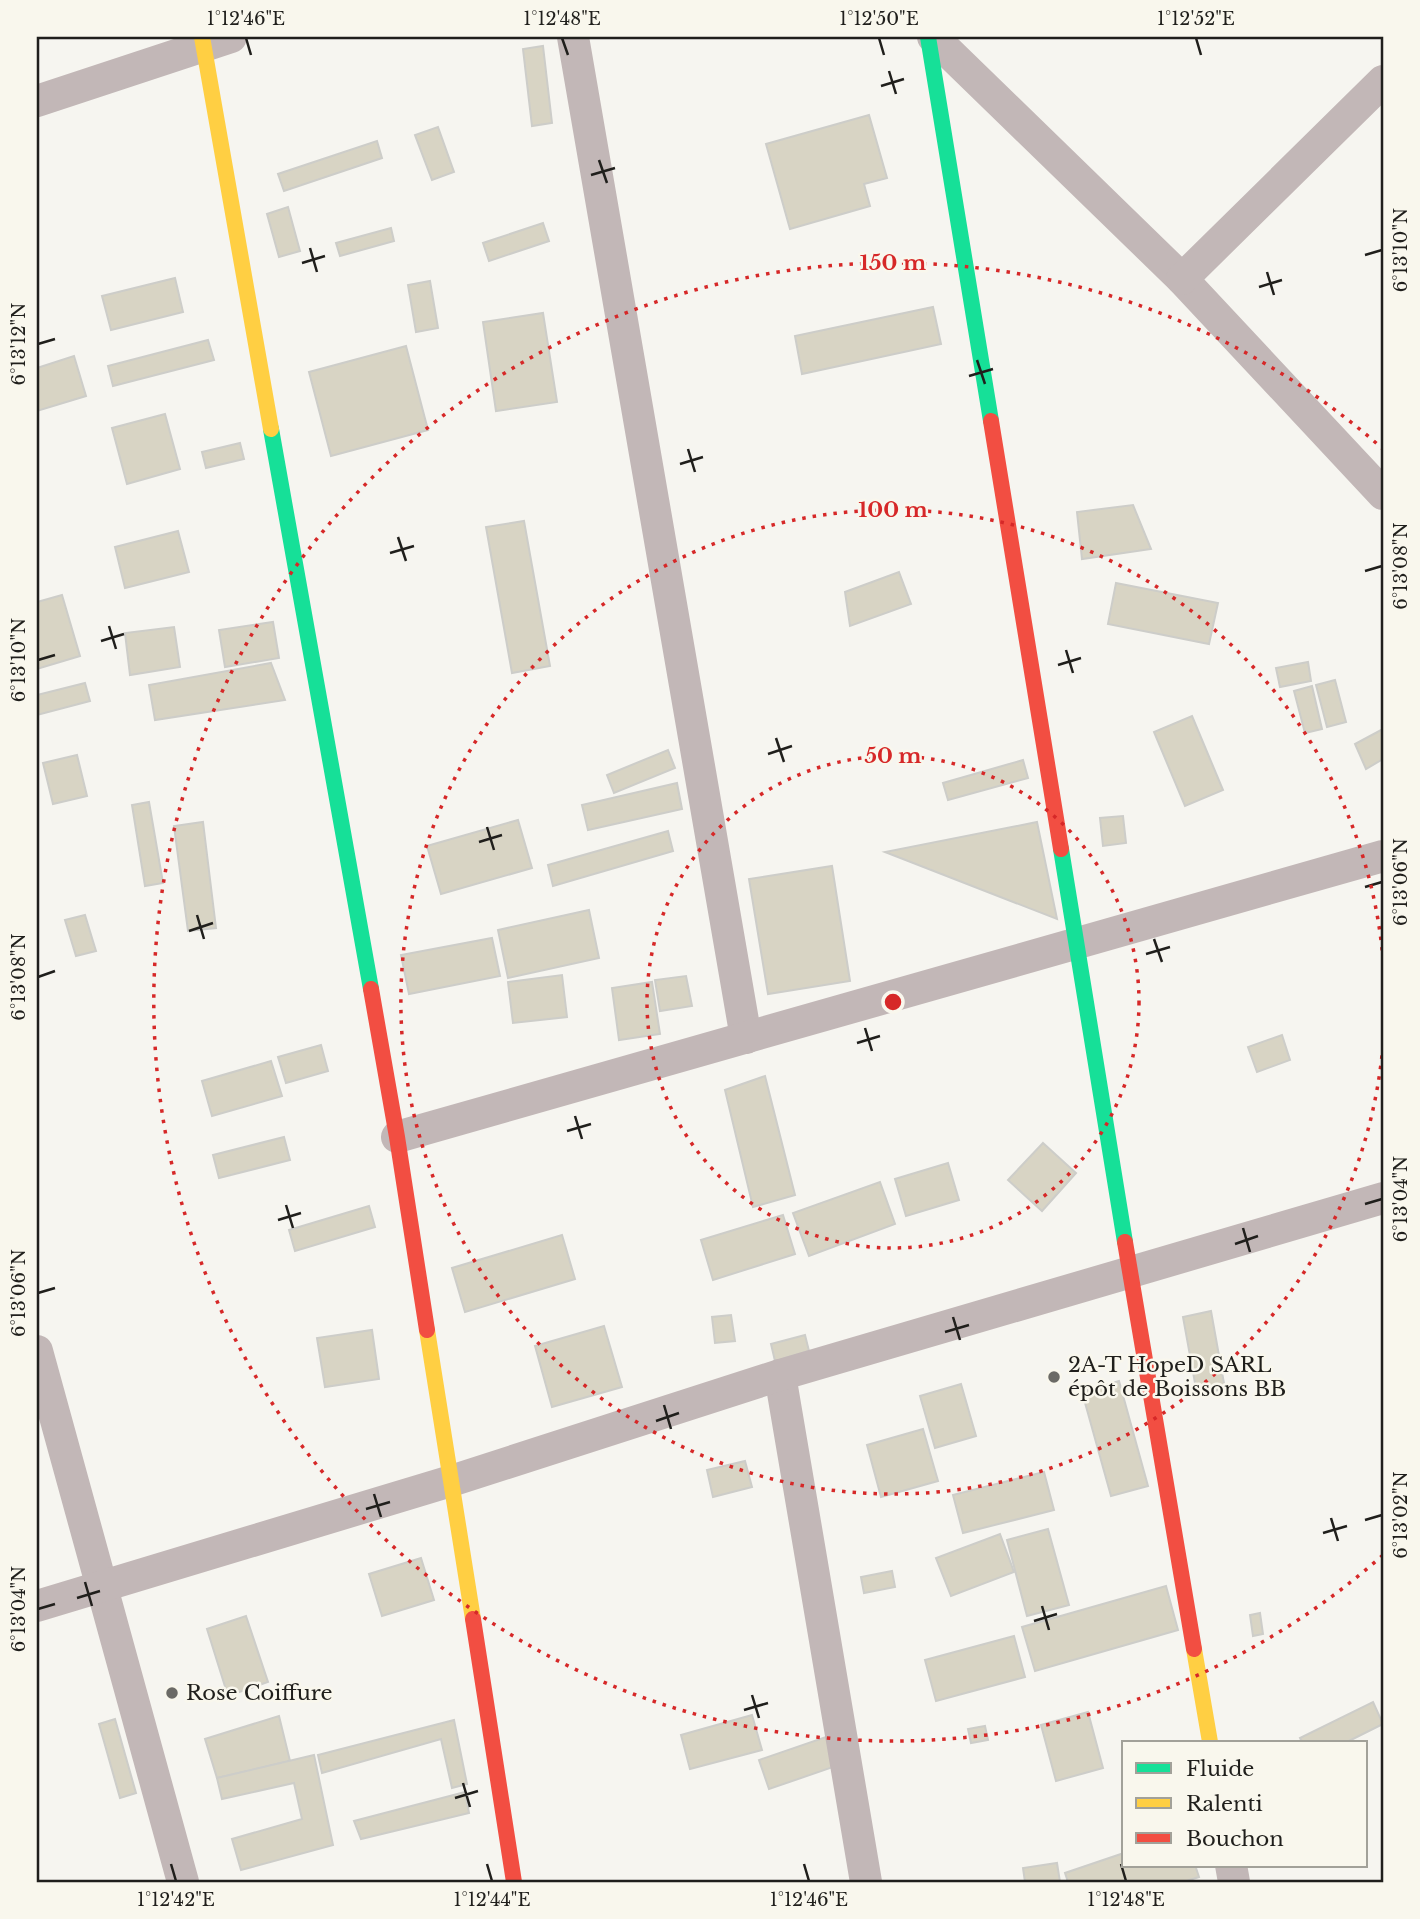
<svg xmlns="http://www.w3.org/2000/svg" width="1420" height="1919" font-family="'Libre Baskerville',serif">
<rect width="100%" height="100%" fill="#f6f5f0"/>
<!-- building -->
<g fill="#d8d4c4" stroke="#cdcdc9" stroke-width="2">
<path d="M543 46 552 123 532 126 523 49Z"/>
<path d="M869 115 887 178 864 184 870 206 790 229 766 144Z"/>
<path d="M438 127 454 172 432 180 415 135Z"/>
<path d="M377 141 382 158 284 191 278 174Z"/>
<path d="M288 207 300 251 279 257 267 214Z"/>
<path d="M543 223 549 241 489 261 483 243Z"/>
<path d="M391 228 394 241 340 256 336 243Z"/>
<path d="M175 278 183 312 111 330 102 296Z"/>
<path d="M430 281 438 328 416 332 408 285Z"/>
<path d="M933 307 941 344 802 374 795 336Z"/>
<path d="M543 313 557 402 496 411 483 322Z"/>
<path d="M208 340 214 360 113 386 108 366Z"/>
<path d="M406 346 428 430 331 456 309 372Z"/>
<path d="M74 356 86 396 37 411V368Z"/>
<path d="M165 414 180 469 127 484 112 428Z"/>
<path d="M240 443 244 459 206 468 202 452Z"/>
<path d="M1133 505 1151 549 1082 559 1077 512Z"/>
<path d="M524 521 550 666 512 673 486 527Z"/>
<path d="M178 531 189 572 125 588 115 547Z"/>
<path d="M899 572 911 604 850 626 845 592Z"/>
<path d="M1116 583 1218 603 1209 644 1108 624Z"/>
<path d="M62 595 80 656 37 669V602Z"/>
<path d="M273 622 279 658 225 667 219 630Z"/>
<path d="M174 627 180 667 130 675 125 633Z"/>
<path d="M1308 662 1311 681 1280 687 1276 668Z"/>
<path d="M271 663 285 700 155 720 149 685Z"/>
<path d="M1335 680 1346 722 1327 727 1316 685Z"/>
<path d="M85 683 90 701 37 715V695Z"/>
<path d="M1312 686 1322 729 1305 733 1294 691Z"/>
<path d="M1192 716 1223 790 1185 806 1154 732Z"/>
<path d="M1383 729V759L1366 769 1355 744Z"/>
<path d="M668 750 675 768 614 793 607 775Z"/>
<path d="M77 755 87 796 53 804 43 763Z"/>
<path d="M1023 760 1028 778 948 800 943 783Z"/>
<path d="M677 783 682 809 588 830 582 805Z"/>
<path d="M149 802 163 883 145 886 132 805Z"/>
<path d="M1123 816 1126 843 1103 846 1100 818Z"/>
<path d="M518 820 532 868 441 894 427 846Z"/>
<path d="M203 822 216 928 188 931 174 826Z"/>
<path d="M1037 822 1057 919 885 852Z"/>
<path d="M668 831 673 851 553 886 548 865Z"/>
<path d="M832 866 850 981 768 994 749 879Z"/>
<path d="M589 910 599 958 508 978 498 930Z"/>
<path d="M85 915 96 951 76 956 65 920Z"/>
<path d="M492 938 500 976 409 994 401 955Z"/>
<path d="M562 975 567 1017 513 1023 508 982Z"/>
<path d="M686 976 692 1006 660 1011 655 980Z"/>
<path d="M652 982 660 1034 619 1040 612 988Z"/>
<path d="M1282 1035 1290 1060 1257 1072 1248 1047Z"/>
<path d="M321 1045 328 1071 286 1083 278 1057Z"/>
<path d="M271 1061 282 1096 212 1116 202 1081Z"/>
<path d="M765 1076 795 1195 753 1207 725 1090Z"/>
<path d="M284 1137 290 1160 219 1178 213 1155Z"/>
<path d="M1043 1143 1076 1173 1042 1211 1008 1180Z"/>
<path d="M948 1163 959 1200 906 1216 895 1179Z"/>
<path d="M880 1182 895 1224 809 1256 793 1213Z"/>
<path d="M369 1206 375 1227 295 1251 289 1230Z"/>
<path d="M783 1215 795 1254 713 1280 701 1240Z"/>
<path d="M562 1235 575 1279 465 1312 452 1268Z"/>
<path d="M1211 1311 1225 1389 1197 1394 1183 1317Z"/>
<path d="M731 1315 735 1341 715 1343 712 1317Z"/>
<path d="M604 1326 622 1387 552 1407 535 1346Z"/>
<path d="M372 1330 379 1379 325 1387 317 1338Z"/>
<path d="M805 1335 809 1351 775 1361 771 1344Z"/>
<path d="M1119 1381 1148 1486 1111 1496 1082 1392Z"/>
<path d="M961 1384 976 1436 935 1448 920 1396Z"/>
<path d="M923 1429 938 1481 881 1497 867 1445Z"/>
<path d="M745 1461 752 1487 713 1497 707 1470Z"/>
<path d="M1044 1472 1054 1510 963 1533 953 1495Z"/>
<path d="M1048 1529 1069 1605 1027 1616 1007 1540Z"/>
<path d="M1000 1534 1014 1572 951 1596 936 1558Z"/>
<path d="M421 1558 434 1600 382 1616 369 1574Z"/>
<path d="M892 1571 895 1587 864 1593 861 1577Z"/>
<path d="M1166 1586 1178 1630 1035 1671 1022 1627Z"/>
<path d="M1260 1613 1263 1634 1253 1636 1250 1615Z"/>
<path d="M246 1616 268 1682 228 1696 207 1629Z"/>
<path d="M1014 1636 1025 1677 936 1701 925 1660Z"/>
<path d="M1373 1702 1383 1724 1347 1742H1302L1300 1738Z"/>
<path d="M1088 1712 1103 1768 1056 1781 1041 1725Z"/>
<path d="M752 1715 762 1750 690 1769 681 1735Z"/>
<path d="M279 1716 290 1761 217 1778 205 1739Z"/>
<path d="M115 1719 136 1793 120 1798 99 1724Z"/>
<path d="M454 1720 467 1784 452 1788 441 1739 322 1773 318 1755Z"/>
<path d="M985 1726 988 1740 971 1743 968 1729Z"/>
<path d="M826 1737 836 1766 769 1789 759 1760Z"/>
<path d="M314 1755 333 1845 241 1870 232 1839 302 1819 294 1783 222 1799 217 1778Z"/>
<path d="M465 1792 469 1813 361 1839 354 1821Z"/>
<path d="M1124 1853V1865H1195L1199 1877 1183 1882H1068L1065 1873Z"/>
<path d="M1057 1863 1060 1882H1025L1023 1868Z"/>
</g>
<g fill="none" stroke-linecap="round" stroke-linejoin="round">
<!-- street -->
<g stroke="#c2b7b7" stroke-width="32">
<path d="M573 37 746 1038"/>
<path d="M933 37 1182 279 1383 494"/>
<path d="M37 101 231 37"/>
<path d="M1182 279 1383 81"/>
<path d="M397 1137 1383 856"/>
<path d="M37 1351 183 1882"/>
<path d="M780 1375 866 1882"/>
<path d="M37 1606 451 1481 780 1375 1383 1198"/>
<path d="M1231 1865 1234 1882"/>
</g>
<!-- fast -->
<g stroke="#16e098" stroke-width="16">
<path d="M928 37 991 421"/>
<path d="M271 429 371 989"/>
<path d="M1061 849 1125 1242"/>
</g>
<!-- slow -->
<g stroke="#ffcf43" stroke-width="16">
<path d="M202 37 271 429"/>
<path d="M427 1330 473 1619"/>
<path d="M1194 1649 1210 1742"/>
</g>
<!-- jam -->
<g stroke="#f24e42" stroke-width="16">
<path d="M991 421 1061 849"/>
<path d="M371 989 397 1137 427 1330"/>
<path d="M1125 1242 1194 1649"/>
<path d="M473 1619 514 1882"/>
</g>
</g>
<!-- ticks -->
<path fill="none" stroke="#201f1c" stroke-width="2.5" d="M246 38 251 55M562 38 568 55M879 38 884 55M1196 38 1201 55M889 71 896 94M881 86 904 79M599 160 607 183M591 175 615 168M310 248 317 272M1365 255 1382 250M302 263 325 256M1267 272 1274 295M1259 287 1282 280M38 344 55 339M977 360 985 384M969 376 993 369M688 449 695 472M680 464 703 457M398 537 406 561M390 553 414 546M1365 571 1382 566M109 626 116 649M101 641 124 634M1066 650 1073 673M38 660 55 655M1058 665 1081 658M776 738 784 762M768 754 792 746M487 827 494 850M479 842 502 835M1365 887 1382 882M197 915 204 939M189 931 213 923M1154 939 1162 962M1146 954 1170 947M38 977 55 971M865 1028 872 1051M857 1043 880 1036M575 1116 582 1139M567 1131 591 1124M1365 1204 1382 1199M286 1205 293 1228M278 1220 301 1213M1243 1228 1250 1252M1235 1244 1258 1236M38 1293 55 1288M953 1317 960 1340M945 1332 969 1325M664 1405 671 1429M656 1421 679 1413M374 1494 381 1517M366 1509 390 1502M1331 1518 1338 1541M1365 1520 1382 1515M1323 1533 1347 1526M85 1582 92 1606M77 1598 100 1591M1042 1606 1049 1630M38 1609 55 1604M1034 1621 1057 1614M752 1695 759 1718M744 1710 768 1703M463 1783 470 1807M455 1798 478 1791M171 1864 176 1881M487 1864 492 1881M804 1864 809 1881M1121 1864 1126 1881"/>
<!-- distance rings -->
<g fill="none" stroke="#d62828" stroke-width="3.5" stroke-dasharray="3.5 7">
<circle cx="893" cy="1002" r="246"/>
<path d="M1383 1045A492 492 0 1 1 1383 959"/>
<path d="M1383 1555A739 739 0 1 1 1383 449"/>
</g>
<!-- markers -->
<g fill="#6b6a66" stroke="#f9f7ed" stroke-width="2.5">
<circle cx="1054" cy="1377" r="7"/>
<circle cx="172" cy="1693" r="7"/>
</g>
<g text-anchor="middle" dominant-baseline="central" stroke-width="5" stroke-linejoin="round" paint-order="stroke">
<!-- poi labels -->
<g font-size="21" fill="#201f1c" stroke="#f9f7ed" text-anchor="start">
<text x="1068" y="1365">2A-T HopeD SARL<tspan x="1068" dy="24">épôt de Boissons BB</tspan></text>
<text x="186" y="1693">Rose Coiffure</text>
</g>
</g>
<circle cx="893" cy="1002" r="10" fill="#d62828" stroke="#f9f7ed" stroke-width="3.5"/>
<g font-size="21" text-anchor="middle" font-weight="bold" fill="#d62828" stroke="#f9f7ed" stroke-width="5" stroke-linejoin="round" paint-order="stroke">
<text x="893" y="270">150 m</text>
<text x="893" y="517">100 m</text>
<text x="893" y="763">50 m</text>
</g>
<!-- border -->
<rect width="1420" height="1919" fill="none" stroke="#f9f7ed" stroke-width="77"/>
<!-- legend -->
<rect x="1122" y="1741" width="245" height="126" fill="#f9f7ed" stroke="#a2a199" stroke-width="2"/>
<rect x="1136" y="1763" width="35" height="10" fill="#16e098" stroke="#a2a199" stroke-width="2"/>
<text x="1186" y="1776" font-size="21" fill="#201f1c">Fluide</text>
<rect x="1136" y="1798" width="35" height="10" fill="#ffcf43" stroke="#a2a199" stroke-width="2"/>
<text x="1186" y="1811" font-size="21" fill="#201f1c">Ralenti</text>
<rect x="1136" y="1833" width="35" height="10" fill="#f24e42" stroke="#a2a199" stroke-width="2"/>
<text x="1186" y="1846" font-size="21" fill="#201f1c">Bouchon</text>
<rect x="38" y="38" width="1344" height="1843" fill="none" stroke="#201f1c" stroke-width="2.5"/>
<g font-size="18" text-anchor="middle" fill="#201f1c">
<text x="246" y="25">1°12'46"E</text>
<text x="562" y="25">1°12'48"E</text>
<text x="879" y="25">1°12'50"E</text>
<text x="1196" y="25">1°12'52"E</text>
<text transform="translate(1401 250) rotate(-90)" y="6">6°13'10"N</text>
<text transform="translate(19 344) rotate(-90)" y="6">6°13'12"N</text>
<text transform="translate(1401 566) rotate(-90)" y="6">6°13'08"N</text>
<text transform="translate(19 660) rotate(-90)" y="6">6°13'10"N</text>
<text transform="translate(1401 882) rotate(-90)" y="6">6°13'06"N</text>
<text transform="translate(19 977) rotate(-90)" y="6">6°13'08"N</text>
<text transform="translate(1401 1199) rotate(-90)" y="6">6°13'04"N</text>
<text transform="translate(19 1293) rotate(-90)" y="6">6°13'06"N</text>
<text transform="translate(1401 1515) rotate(-90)" y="6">6°13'02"N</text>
<text transform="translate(19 1609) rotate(-90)" y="6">6°13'04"N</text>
<text x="176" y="1906">1°12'42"E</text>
<text x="492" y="1906">1°12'44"E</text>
<text x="809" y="1906">1°12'46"E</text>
<text x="1126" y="1906">1°12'48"E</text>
</g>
</svg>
